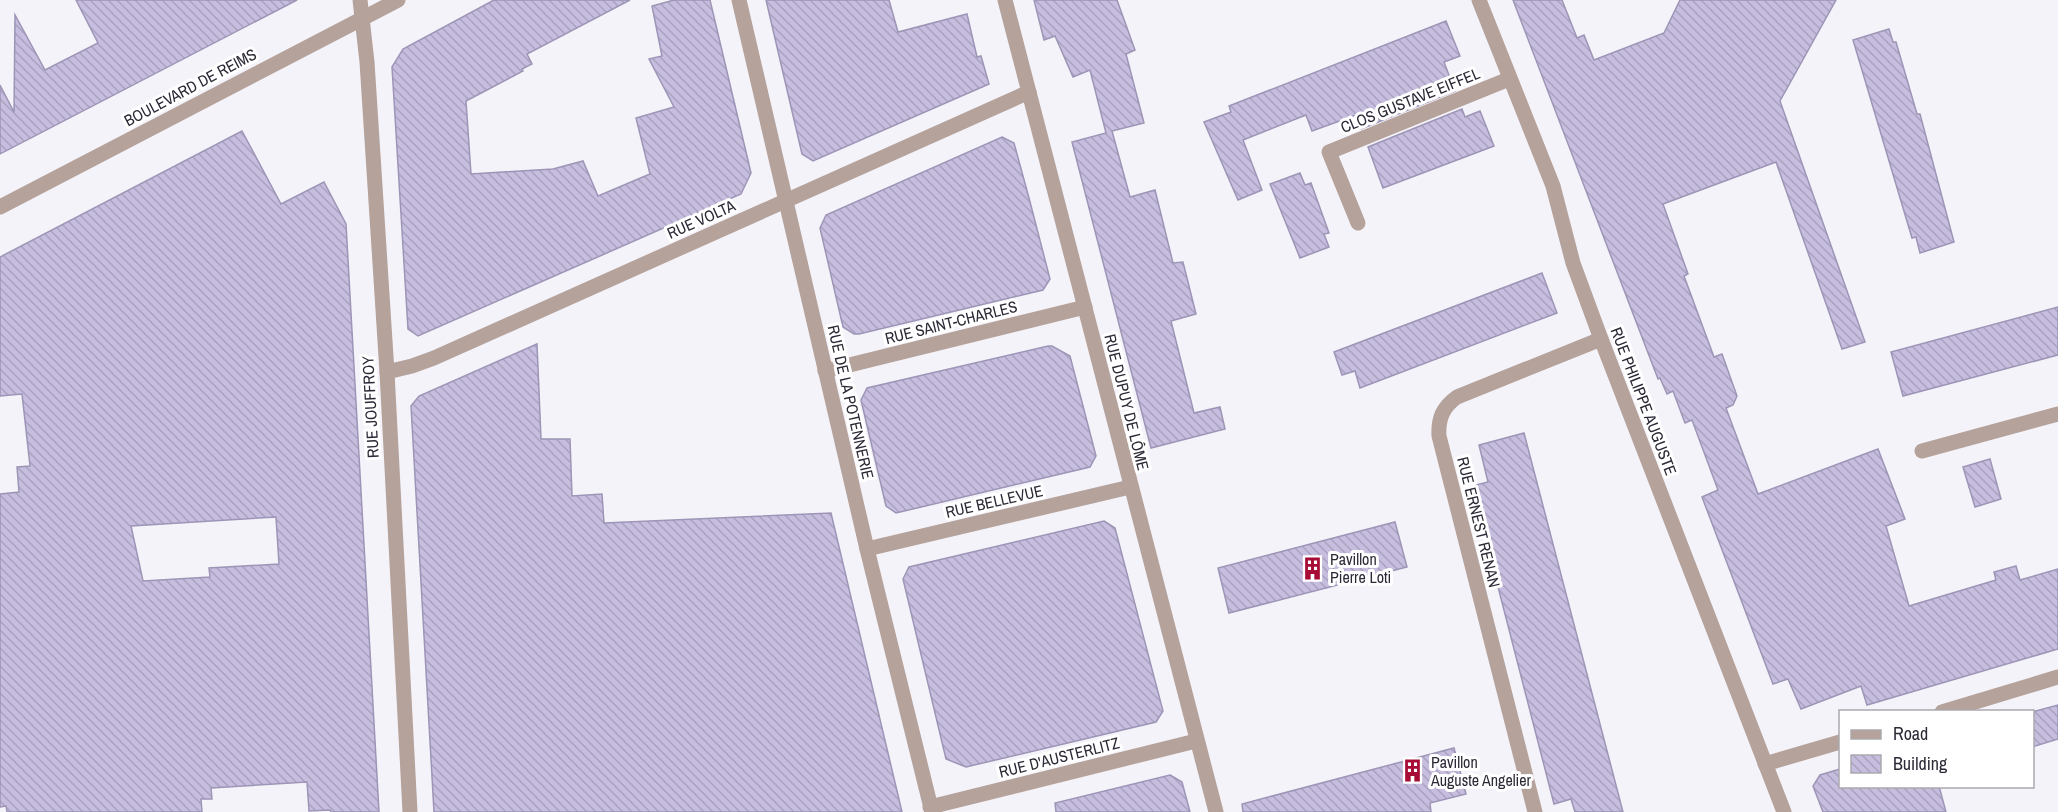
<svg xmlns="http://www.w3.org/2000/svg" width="2058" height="812" font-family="'Archivo Narrow',sans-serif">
<defs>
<pattern id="building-back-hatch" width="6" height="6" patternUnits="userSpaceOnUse" patternTransform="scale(1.5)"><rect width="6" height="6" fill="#c6bddf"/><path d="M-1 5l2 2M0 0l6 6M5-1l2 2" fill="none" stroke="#aaa2c0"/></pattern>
</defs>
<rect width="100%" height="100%" fill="#f5f3fa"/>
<!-- building -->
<g fill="url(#building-back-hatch)" stroke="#9d95b6" stroke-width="1.5" fill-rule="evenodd">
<path d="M76 0H297L0 154V85L14 112 15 15 45 70 98 43Z"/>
<path d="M494 0H630L527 54 532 64 522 69 523 71 466 101 471 174 553 169 583 161 598 196 650 174 636 118 674 107 649 59 662 56 652 6 674 0H710L751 173 741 194 418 336 408 329 392 67 403 49Z"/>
<path d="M766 0H889L898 32 967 14 977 57 981 56 989 84 813 161 802 154Z"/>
<path d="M1034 0H1117L1135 50 1126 54 1144 123 1112 131 1130 197 1155 190 1173 263 1183 262 1196 314 1171 321 1194 413 1220 407 1225 429 1151 448 1072 142 1106 133 1090 70 1073 77 1055 36 1044 40Z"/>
<path d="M1513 0H1562L1577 38 1584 35 1594 60 1664 33 1680 0H1836L1780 101 1865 342 1842 349 1776 162 1663 204 1688 274 1684 276 1714 357 1722 354 1737 396 1733 405 1726 408 1758 494 1878 449 1905 519 1886 526 1909 606 1996 580 1994 572 2016 566 2020 580 2058 569V649L1867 705 1861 686 1801 709 1788 679 1773 684 1702 497 1718 490 1692 420 1685 423 1673 391 1667 394 1660 378 1658 379Z"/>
<path d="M1446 21 1460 56 1444 62 1455 91 1361 129 1356 115 1312 131 1306 115 1243 140 1262 190 1238 200 1204 122 1231 112 1229 106Z"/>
<path d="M1889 29 1893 42H1896L1917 114H1920L1954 242 1920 253 1916 237 1912 238 1853 40Z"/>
<path d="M1462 109 1465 117 1480 111 1494 146 1383 188 1368 147Z"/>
<path d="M242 131 281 204 324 182 346 224 379 812H331L330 810 309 811 307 782 211 788 212 799H201L202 812H7L6 806 0 807V494L19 492 17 467 30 466 22 394 0 396V257ZM276 517 279 564 209 568 210 577 143 581 131 526Z"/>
<path d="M1002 137 1014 143 1029 198 1050 279 1043 290 859 334H854L843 327 820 228 826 215Z"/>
<path d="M1300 173 1305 185 1311 183 1329 233 1324 234 1329 247 1300 258 1270 184Z"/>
<path d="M1542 273 1557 313 1360 388 1355 371 1342 375 1334 352Z"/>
<path d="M2058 307V355L1903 396 1891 352Z"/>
<path d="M537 344 541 439H570L572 496 602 494 604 523 831 513 902 812H434L411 406 419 396Z"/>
<path d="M1048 346H1052L1070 356 1096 456 1090 467 896 513 886 506 861 400 867 388Z"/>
<path d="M1524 433 1623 812H1575L1571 799 1554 804 1472 486 1488 482 1479 445Z"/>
<path d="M1990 459 2001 499 1975 507 1963 467Z"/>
<path d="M1104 521 1115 528 1163 711 1156 722 966 767 946 759 903 579 909 567Z"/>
<path d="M1395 522 1407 567 1229 613 1218 568Z"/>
<path d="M2058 705V739L2032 747V712Z"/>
<path d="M1454 748 1466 794 1430 803 1431 812H1243L1242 804Z"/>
<path d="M1840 769V786H1939L1946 812H1823L1813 786 1820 775Z"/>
<path d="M1170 775 1182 782 1190 812H1056L1055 803Z"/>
</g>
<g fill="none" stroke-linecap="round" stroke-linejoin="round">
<!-- minor -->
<g stroke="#b4a29b" stroke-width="15">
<path d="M360 0 367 62 387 372 410 812"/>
<path d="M739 0 867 549 932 812"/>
<path d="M1005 0 1216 812"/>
<path d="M1479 0 1553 186 1573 263 1601 339 1784 812"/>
<path d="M0 207 398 0"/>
<path d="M1358 223 1329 152 1509 79"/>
<path d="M825 371 1085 307"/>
<path d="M387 372 412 366 434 358 1029 92"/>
<path d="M1922 451 2058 414"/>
<path d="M867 549 1130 487"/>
<path d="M1942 712 2058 677"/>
<path d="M1765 764 1840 742"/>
<path d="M930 807 1196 741"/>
<path d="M1535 812 1439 436C1438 418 1443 407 1457 397L1601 339"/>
</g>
</g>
<!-- icons -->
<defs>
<symbol id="building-bare" viewBox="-9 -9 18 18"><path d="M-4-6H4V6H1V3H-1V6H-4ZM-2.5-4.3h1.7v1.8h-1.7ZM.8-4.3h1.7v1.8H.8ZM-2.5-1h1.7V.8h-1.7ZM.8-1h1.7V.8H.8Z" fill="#a60c35" stroke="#fff" stroke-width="2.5" paint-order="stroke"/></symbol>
</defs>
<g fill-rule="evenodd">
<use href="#building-bare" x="1296" y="552" width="33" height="33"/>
<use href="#building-bare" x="1396" y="754" width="33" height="33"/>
</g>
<g text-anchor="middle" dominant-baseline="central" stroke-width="6" stroke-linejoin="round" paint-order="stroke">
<!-- street labels -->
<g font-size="16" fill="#2c2936" stroke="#fff">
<text transform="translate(190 87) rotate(-28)">BOULEVARD DE REIMS</text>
<text transform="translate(1410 100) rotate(-22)">CLOS GUSTAVE EIFFEL</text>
<text transform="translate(701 219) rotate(-24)">RUE VOLTA</text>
<text transform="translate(951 322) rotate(-14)">RUE SAINT-CHARLES</text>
<text transform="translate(1644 401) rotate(69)">RUE PHILIPPE AUGUSTE</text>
<text transform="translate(851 402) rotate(77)">RUE DE LA POTENNERIE</text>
<text transform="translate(1127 402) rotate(76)">RUE DUPUY DE LÔME</text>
<text transform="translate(370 407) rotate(-93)">RUE JOUFFROY</text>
<text transform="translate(994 501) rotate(-13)">RUE BELLEVUE</text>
<text transform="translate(1479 522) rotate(76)">RUE ERNEST RENAN</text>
<text transform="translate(1059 757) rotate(-14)">RUE D'AUSTERLITZ</text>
</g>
<!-- poi labels -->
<g font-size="16" fill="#2c2936" stroke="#fff" text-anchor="start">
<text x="1330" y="559">Pavillon<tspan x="1330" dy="18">Pierre Loti</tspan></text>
<text x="1431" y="762">Pavillon<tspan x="1431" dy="18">Auguste Angelier</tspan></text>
</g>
</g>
<!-- legend -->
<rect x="1839" y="710" width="195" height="78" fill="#ffffff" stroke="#aba9af" stroke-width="1.5"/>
<rect x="1851" y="730" width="30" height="9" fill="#b4a29b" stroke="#aba9af" stroke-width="1.5"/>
<text x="1893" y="740" font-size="18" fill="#2c2936">Road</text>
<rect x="1851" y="755" width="30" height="18" fill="url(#building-back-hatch)" stroke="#aba9af" stroke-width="1.5"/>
<text x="1893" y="770" font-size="18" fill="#2c2936">Building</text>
</svg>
